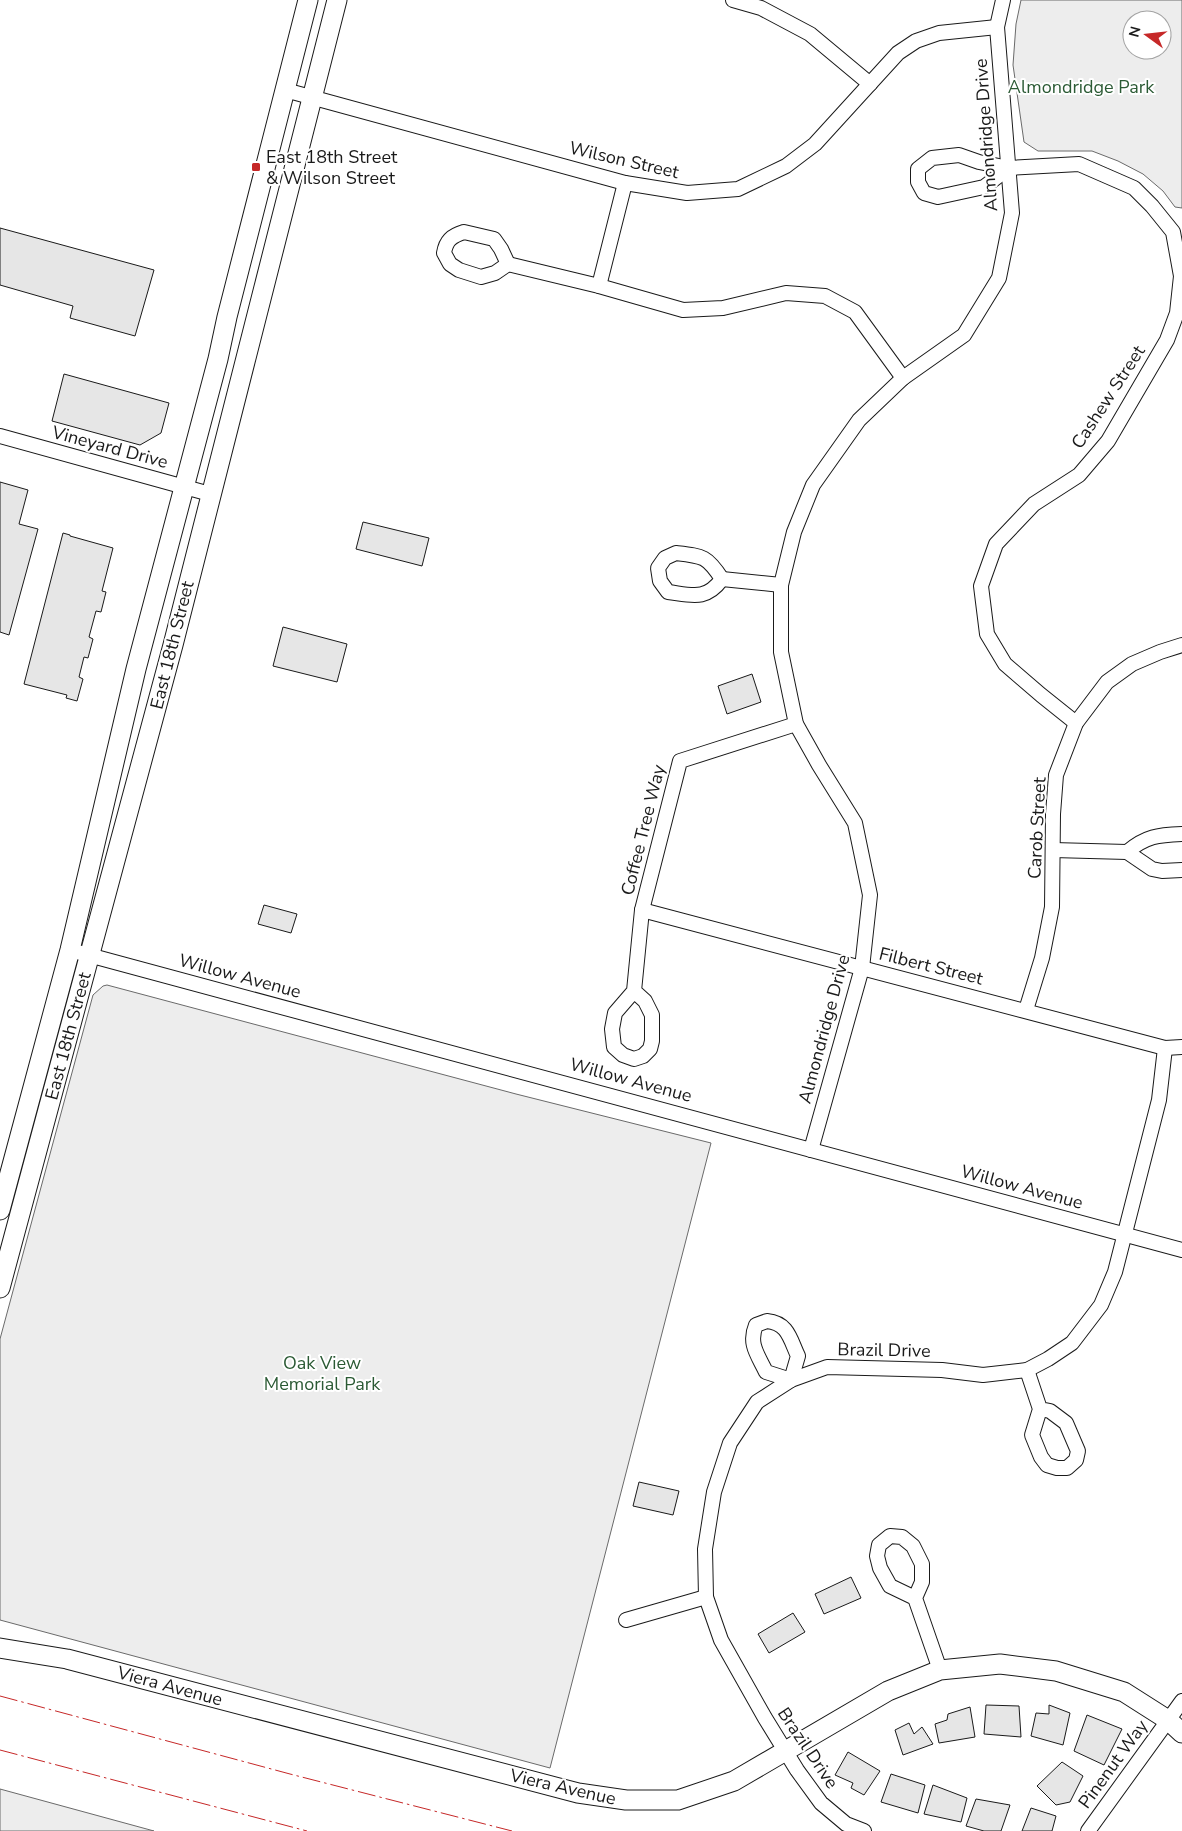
<svg xmlns="http://www.w3.org/2000/svg" width="1182" height="1831" font-family="'Nunito Sans',sans-serif">
<rect width="100%" height="100%" fill="#fff"/>
<!-- green -->
<g fill="#ededed" stroke="#6a6a6a" fill-rule="evenodd">
<path d="M1021 0H1182V208L1175 207 1163 191 1143 174 1118 161 1092 151H1038L1024 142 1013 65 1016 24ZM1132 20H1162V50H1132Z"/>
<path d="M107 985 516 1094 711 1143 550 1768 0 1620V1339L93 995 103 986Z"/>
<path d="M0 1789 154 1831H0Z"/>
</g>
<!-- building -->
<g fill="#e6e6e6" stroke="#1a1a1a">
<path d="M0 228 154 270 135 336 70 318 73 306 0 285Z"/>
<path d="M64 374 169 403 161 433 140 445 52 421Z"/>
<path d="M0 482 28 490 19 524 38 529 9 635 0 632Z"/>
<path d="M363 522 429 538 422 566 356 549Z"/>
<path d="M63 533 70 535V536L113 548 102 591 106 592 101 612 96 611 89 637 93 639 88 658 84 657 79 677 83 679 77 701 66 698 67 695 24 684Z"/>
<path d="M283 627 347 644 337 682 273 666Z"/>
<path d="M752 674 761 702 727 714 718 686Z"/>
<path d="M264 905 297 914 291 933 258 924Z"/>
<path d="M639 1482 679 1491 673 1515 633 1506Z"/>
<path d="M851 1577 861 1598 824 1614 815 1594Z"/>
<path d="M793 1613 805 1632 769 1653 758 1634Z"/>
<path d="M986 1705 1019 1706 1021 1737 984 1734Z"/>
<path d="M1049 1705 1070 1713 1063 1745 1031 1736 1036 1713 1049 1714Z"/>
<path d="M970 1707 975 1737 939 1743 935 1724 947 1720 948 1714Z"/>
<path d="M1087 1715 1122 1729 1104 1765 1074 1751Z"/>
<path d="M909 1723 914 1734 922 1727 933 1744 903 1755 895 1730Z"/>
<path d="M848 1752 880 1771 864 1795 851 1788 853 1783 835 1775Z"/>
<path d="M1062 1762 1083 1776 1070 1802 1056 1805 1037 1786Z"/>
<path d="M891 1774 925 1785 918 1813 881 1802Z"/>
<path d="M933 1785 967 1798 961 1822 924 1814Z"/>
<path d="M976 1799 1010 1805 1001 1831H984L966 1826Z"/>
<path d="M1031 1808 1056 1816 1052 1831H1022Z"/>
</g>
<g fill="none" stroke-linecap="round" stroke-linejoin="round">
<defs>
<g id="street">
<path d="M733 0 761 8 810 34 870 84"/>
<path d="M285 90 625 183 687 193 738 189 786 166 815 144 898 53 916 41 939 33 997 27"/>
<path d="M1009 168 984 187 938 197 924 193 918 182V169L932 158 959 155 979 162 1009 168 1079 164 1134 188 1152 206 1173 232 1181 276 1177 313 1167 340 1108 441 1079 475 1034 504 996 544 981 586 987 634 1005 664 1041 695 1076 723"/>
<path d="M464 232 494 239 501 249 508 264 495 273 481 277 459 270 450 264 444 253C446 241 451 236 464 232Z"/>
<path d="M508 264 599 286 683 310 723 308 786 293 825 296 855 312 903 378"/>
<path d="M599 286 625 183"/>
<path d="M0 436 210 494"/>
<path d="M676 553C703 556 707 556 722 579 706 601 692 595 668 592L660 581 658 568 665 558Z"/>
<path d="M722 579 781 585"/>
<path d="M1053 850 1127 852 1152 869 1162 871 1182 870"/>
<path d="M1127 852C1146 836 1158 835 1182 834"/>
<path d="M642 910 1165 1048 1182 1047"/>
<path d="M70 950 1182 1250"/>
<path d="M634 991 645 1001 652 1015V1041L650 1049 643 1056 634 1059 623 1055 614 1047 612 1029 615 1013 634 991 642 910 680 761 796 724"/>
<path d="M1026 1010 1042 958 1052 907 1053 814 1056 775 1076 723 1107 682 1132 664 1160 652 1182 645"/>
<path d="M811 1150 862 968 870 895 855 823 819 765 796 724 781 652V585L794 532 813 485 859 420 903 378 964 335 999 278 1012 213 997 27 1003 0"/>
<path d="M767 1321C788 1323 790 1339 798 1356L791 1380 766 1372C758 1355 748 1344 756 1325Z"/>
<path d="M1027 1370 1040 1409 1032 1435 1041 1457 1047 1465 1057 1468H1067L1076 1460 1078 1451 1066 1423 1050 1411 1040 1409"/>
<path d="M915 1598 890 1586 880 1568 877 1556 879 1545 890 1536 902 1537 913 1546 922 1564V1582L915 1598 940 1670"/>
<path d="M626 1620 706 1597"/>
<path d="M864 1831 846 1824 821 1803 797 1770 765 1718 721 1640 706 1597 705 1549 714 1492 730 1443 757 1402 791 1380 827 1367 942 1370 983 1375 1027 1370 1048 1359 1072 1343 1101 1305 1115 1272 1159 1100 1165 1048"/>
<path d="M1088 1831 1182 1701"/>
</g>
<g id="secondary">
<path d="M0 1210 70 950 136 669 218 359 227 317 308 0"/>
<path d="M0 1288 173 645 337 0"/>
<path d="M0 1648 67 1659 578 1793 626 1800H678L734 1781 888 1691 940 1670 1000 1664 1056 1671 1124 1692 1168 1720 1182 1733"/>
</g>
</defs>
<!-- street casing -->
<use href="#street" stroke="#1a1a1a" stroke-width="16"/>
<!-- secondary casing -->
<use href="#secondary" stroke="#1a1a1a" stroke-width="21"/>
<!-- street -->
<use href="#street" stroke="#fff" stroke-width="14"/>
<!-- secondary -->
<use href="#secondary" stroke="#fff" stroke-width="19"/>
<!-- power -->
<g stroke="#c62828" stroke-width="1" stroke-dasharray="18 4 2.5 4" stroke-linecap="butt">
<path d="M0 1696 290 1774 512 1831"/>
<path d="M0 1750 307 1831"/>
</g>
</g>
<!-- markers -->
<rect fill="#c62828" stroke="#fff" stroke-width="2" x="251" y="162" width="10" height="10" rx="2.5"/>
<g text-anchor="middle" dominant-baseline="central" stroke-width="4" stroke-linejoin="round" paint-order="stroke">
<!-- park labels -->
<g font-size="18" fill="#2b5a34" stroke="#fff">
<text x="1081" y="87">Almondridge Park</text>
<text x="322" y="1363">Oak View<tspan x="322" dy="21">Memorial Park</tspan></text>
</g>
<!-- street labels -->
<g font-size="18" fill="#1a1a1a" stroke="#fff">
<text transform="translate(986 135) rotate(-94)">Almondridge Drive</text>
<text transform="translate(624 160) rotate(13)">Wilson Street</text>
<text transform="translate(1108 397) rotate(-57)">Cashew Street</text>
<text transform="translate(110 447) rotate(15)">Vineyard Drive</text>
<text transform="translate(172 645) rotate(-76)">East 18th Street</text>
<text transform="translate(1037 828) rotate(-87)">Carob Street</text>
<text transform="translate(643 830) rotate(-76)">Coffee Tree Way</text>
<text transform="translate(931 966) rotate(14)">Filbert Street</text>
<text transform="translate(240 976) rotate(15)">Willow Avenue</text>
<text transform="translate(824 1029) rotate(-75)">Almondridge Drive</text>
<text transform="translate(68 1036) rotate(-75)">East 18th Street</text>
<text transform="translate(631 1080) rotate(15)">Willow Avenue</text>
<text transform="translate(1022 1187) rotate(15)">Willow Avenue</text>
<text transform="translate(884 1350) rotate(1)">Brazil Drive</text>
<text transform="translate(170 1686) rotate(15)">Viera Avenue</text>
<text transform="translate(808 1748) rotate(56)">Brazil Drive</text>
<text transform="translate(1113 1764) rotate(-54)">Pinenut Way</text>
<text transform="translate(563 1787) rotate(13)">Viera Avenue</text>
</g>
<!-- poi labels -->
<g font-size="18" fill="#1a1a1a" stroke="#fff" text-anchor="start">
<text x="266" y="157">East 18th Street<tspan x="266" dy="21">&amp; Wilson Street</tspan></text>
</g>
</g>
<!-- north arrow -->
<g transform="translate(1147 35) rotate(285)"><circle r="24" fill="#ffffff" stroke="#a3a3a3"/>
<path d="M0-4L9 19L0 12L-9 19Z" fill="#c62828"/>
<text y="-8" font-size="14" font-weight="bold" text-anchor="middle" fill="#1a1a1a">N</text>
</g>
</svg>
